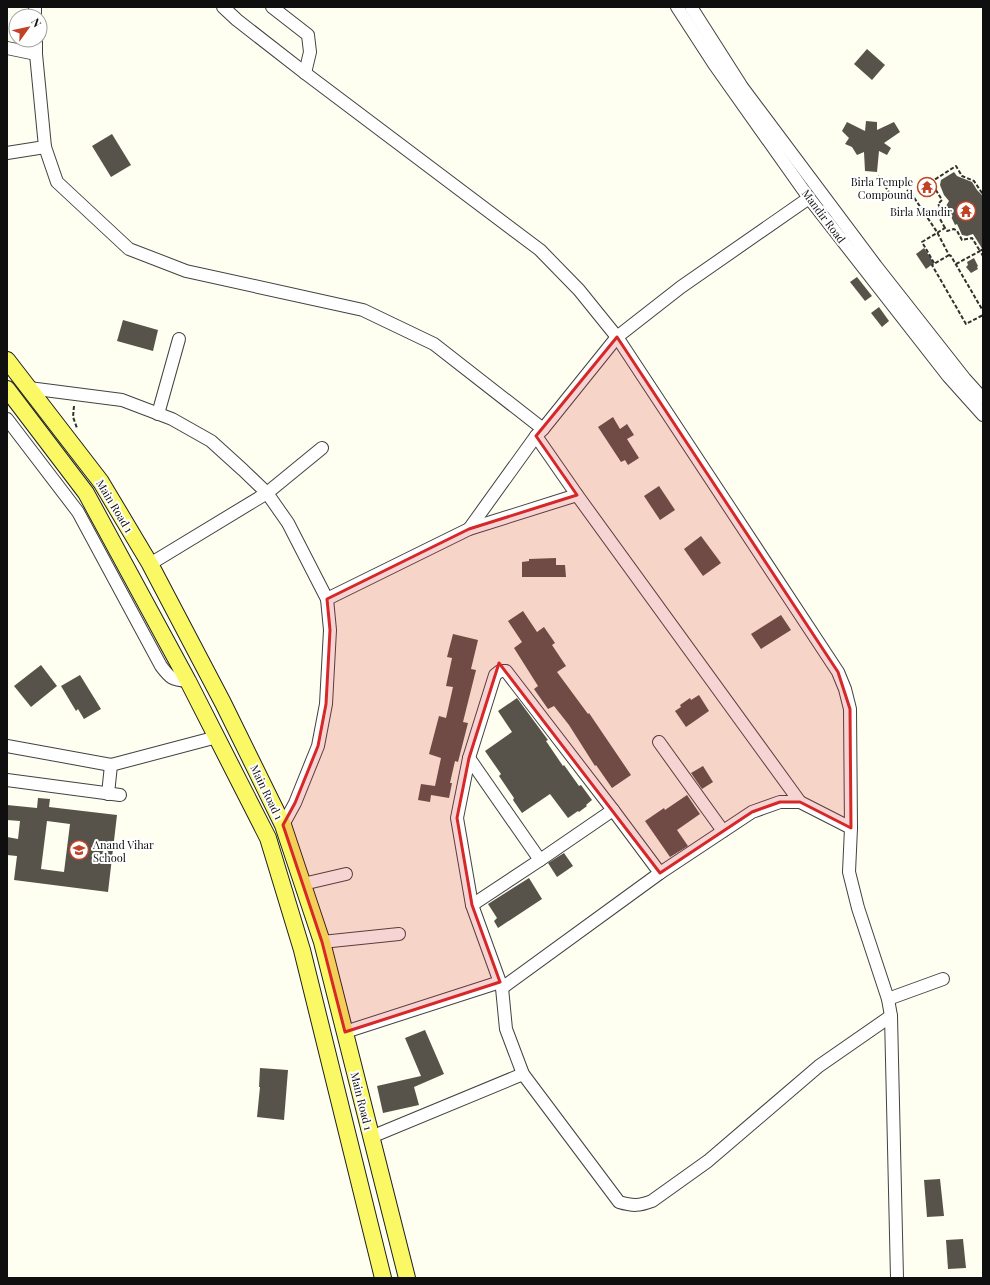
<svg xmlns="http://www.w3.org/2000/svg" width="990" height="1285" font-family="'Playfair Display',serif">
<rect width="100%" height="100%" fill="#fefff0"/>
<!-- building -->
<g fill="#57534b" fill-rule="evenodd">
<path d="M867 49 885 65 872 80 854 64Z"/>
<path d="M866 121 877 122V130L894 122 900 132 884 143 891 148 887 155 879 151 877 172 865 171 864 152 857 155 852 147 845 144 849 138 842 131 847 122 865 131Z"/>
<path d="M112 134 131 165 111 177 92 146Z"/>
<path d="M954 172 957 176 972 182 977 190 983 196V250L973 234 967 236 962 235 957 224 955 225 946 206 949 201 944 195 940 185 941 180Z"/>
<path d="M924 248 934 263 926 269 916 254Z"/>
<path d="M974 258 978 266 977 267 978 269 971 273 966 267 968 265 967 262Z"/>
<path d="M857 277 872 296 865 301 850 282Z"/>
<path d="M879 307 889 321 882 327 871 313Z"/>
<path d="M123 320 158 330 153 351 117 341Z"/>
<path d="M613 417 620 429 627 424 634 435 627 439 639 458 628 465 625 460 621 462 598 427Z"/>
<path d="M659 486 675 510 660 520 644 496Z"/>
<path d="M701 536 721 563 703 576 684 549Z"/>
<path d="M556 558V565H565L566 577H522V562L529 561V559Z"/>
<path d="M523 611 537 632 544 627 555 643 552 645 566 666 557 672 588 714 589 713 631 775 612 788 596 765 595 766 569 725 554 706 548 709 534 689 538 686 514 648 522 642 508 621Z"/>
<path d="M781 615 791 630 761 649 751 634Z"/>
<path d="M453 634 478 640 471 669 476 670 463 722 468 723 458 762 455 761 450 783H452L449 798 431 795 430 802 418 800 421 784 435 786 441 758 429 754 439 716 446 718 453 687 446 686 452 658 447 657Z"/>
<path d="M41 665 57 686 31 707 14 686Z"/>
<path d="M80 675 101 709 84 719 78 709 76 711 61 686Z"/>
<path d="M699 695 709 711 686 727 675 711 681 707 680 705 690 698 691 700Z"/>
<path d="M517 698 548 740 546 741 563 766 564 765 579 786 581 785 592 800 586 805 587 806 579 812 578 811 568 818 550 794 522 813 513 800 514 798 499 776 501 774 485 751 512 732 498 711Z"/>
<path d="M703 766 713 782 702 789 691 773Z"/>
<path d="M687 795 700 814 677 830 688 846 670 857 645 821 664 808 665 810Z"/>
<path d="M38 798 50 799 49 807 117 815 108 892 14 880 17 856 7 855V837L18 839 20 821 7 820V805L37 808ZM47 821 70 824 64 872 41 869Z"/>
<path d="M564 853 573 866 557 877 548 863Z"/>
<path d="M529 878 542 899 498 928 494 921 497 918 488 904Z"/>
<path d="M425 1030 444 1074 414 1087 419 1105 383 1113 377 1086 421 1076 405 1038Z"/>
<path d="M260 1068 288 1070 284 1120 257 1117 260 1087H259Z"/>
<path d="M940 1179 944 1216 927 1217 924 1180Z"/>
<path d="M963 1239 966 1268 948 1269 946 1240Z"/>
</g>
<g fill="none" stroke-linecap="round" stroke-linejoin="round">
<defs>
<g id="minor">
<path d="M35 7V16"/>
<path d="M223 7 237 20 305 73 540 250 579 290 617 337 838 672 845 689 850 709 851 828 849 872 858 908 888 999 891 1016 897 1278"/>
<path d="M272 7 308 35 310 52 305 73"/>
<path d="M677 7 714 64 809 198 948 376 983 415"/>
<path d="M691 7 742 87 876 266 965 379 983 399"/>
<path d="M7 48 36 54"/>
<path d="M45 147 57 182 129 249 186 271 363 310 434 344 543 429"/>
<path d="M7 153 45 147 36 54V40"/>
<path d="M29 388 122 400 172 419 211 441 243 470 267 493 288 523 327 599 330 630 326 704 318 746 295 803 283 825"/>
<path d="M158 414 179 339"/>
<path d="M7 419 78 512 161 666C170 678 172 680 188 681"/>
<path d="M536 436 577 495 800 802"/>
<path d="M469 529 536 436 543 429 617 337 681 287 809 198"/>
<path d="M150 564 267 493 322 448"/>
<path d="M327 599 469 529 577 495"/>
<path d="M659 742 723 831"/>
<path d="M7 746 111 765 217 737"/>
<path d="M469 758 540 860"/>
<path d="M7 780 120 795"/>
<path d="M108 794 111 765"/>
<path d="M660 873 613 810 506 671H500L495 675 469 758 457 818 472 905 502 988 506 1029 523 1074 619 1202C633 1206 639 1206 652 1201L708 1161 819 1066 891 1016"/>
<path d="M303 884 346 874"/>
<path d="M472 905 540 860 613 810"/>
<path d="M322 942 399 934"/>
<path d="M502 988 660 873 752 812 780 802H800L851 828"/>
<path d="M888 999 943 979"/>
<path d="M345 1032 500 982"/>
<path d="M371 1137 523 1074"/>
</g>
<g id="major">
<path d="M7 360 101 482 150 564 223 703 283 825 322 942 407 1278"/>
<path d="M7 389 86 493 188 681 268 838 302 950 383 1278"/>
</g>
</defs>
<!-- minor casing -->
<use href="#minor" stroke="#424242" stroke-width="14"/>
<!-- major casing -->
<use href="#major" stroke="#202020" stroke-width="18"/>
<!-- path -->
<g stroke="#313131" stroke-width="2" stroke-dasharray="4 2" stroke-linecap="butt">
<path d="M878 176 893 198 909 190 937 232 949 255 951 256 983 311"/>
<path d="M945 228 940 219 944 214 938 204 942 200 931 182 956 166 962 176 974 181 982 193 983 192"/>
<path d="M949 255 932 265 966 324 983 315"/>
<path d="M934 263 922 242 945 228 947 231 954 229 957 231 962 240 972 238 980 251 983 249"/>
<path d="M956 264 980 251 983 256"/>
<path d="M74 406 73 417 77 428"/>
</g>
<!-- minor -->
<use href="#minor" stroke="#fff" stroke-width="12"/>
<!-- major -->
<use href="#major" stroke="#faf965" stroke-width="16"/>
</g>
<!-- marked area -->
<path fill="#d62828" fill-opacity="0.2" stroke="#d62828" stroke-width="3" stroke-linejoin="round" d="M617 337 838 672 850 709 851 828 800 802H780L752 812 660 873 499 663 469 758 457 818 472 905 500 982 345 1032 322 942 283 825 295 803 318 746 326 704 330 630 327 599 469 529 577 495 536 436Z"/>
<!-- icons -->
<defs>
<symbol id="temple-ring" viewBox="-11 -11 22 22"><circle r="9.5" fill="#fff" stroke="#c14224" stroke-width="1.5"/><path d="M0-6L5-2H3V0L6.5 2.5H4V6H1.5V3h-3V6H-4V2.5H-6.5L-3 0V-2H-5Z" fill="#c14224"/></symbol>
<symbol id="school-ring" viewBox="-11 -11 22 22"><circle r="9.5" fill="#fff" stroke="#c14224" stroke-width="1.5"/><path d="M0-5L7-2L0 1L-7-2ZM-4 1L0 2.5L4 1V4Q0 6-4 4Z" fill="#c14224"/></symbol>
</defs>
<g fill-rule="evenodd">
<use href="#temple-ring" x="916" y="176" width="22" height="22"/>
<use href="#temple-ring" x="955" y="200" width="22" height="22"/>
<use href="#school-ring" x="68" y="839" width="22" height="22"/>
</g>
<g text-anchor="middle" dominant-baseline="central" stroke-width="4" stroke-linejoin="round" paint-order="stroke">
<!-- poi labels -->
<g font-size="11" fill="#0f0f0f" stroke="#fff" text-anchor="end">
<text x="913" y="181">Birla Temple<tspan x="913" dy="13">Compound</tspan></text>
<text x="952" y="211">Birla Mandir</text>
<text x="93" y="844" text-anchor="start">Anand Vihar<tspan x="93" dy="13">School</tspan></text>
</g>
<!-- street labels -->
<g font-size="11" fill="#0f0f0f" stroke="#fff">
<text transform="translate(824 216) rotate(53)">Mandir Road</text>
<text transform="translate(115 506) rotate(59)">Main Road 1</text>
<text transform="translate(267 792) rotate(64)">Main Road 1</text>
<text transform="translate(362 1101) rotate(76)">Main Road 1</text>
</g>
</g>
<!-- border -->
<rect width="990" height="1285" fill="none" stroke="#0f0f0f" stroke-width="16"/>
<!-- north arrow -->
<g transform="translate(28 28) rotate(57)"><circle r="19" fill="#ffffff" stroke="#9f9f9f"/>
<path d="M0-3L7 15L0 10L-7 15Z" fill="#c14224"/>
<text y="-6" font-size="11" font-weight="bold" text-anchor="middle" fill="#0f0f0f">N</text>
</g>
</svg>
